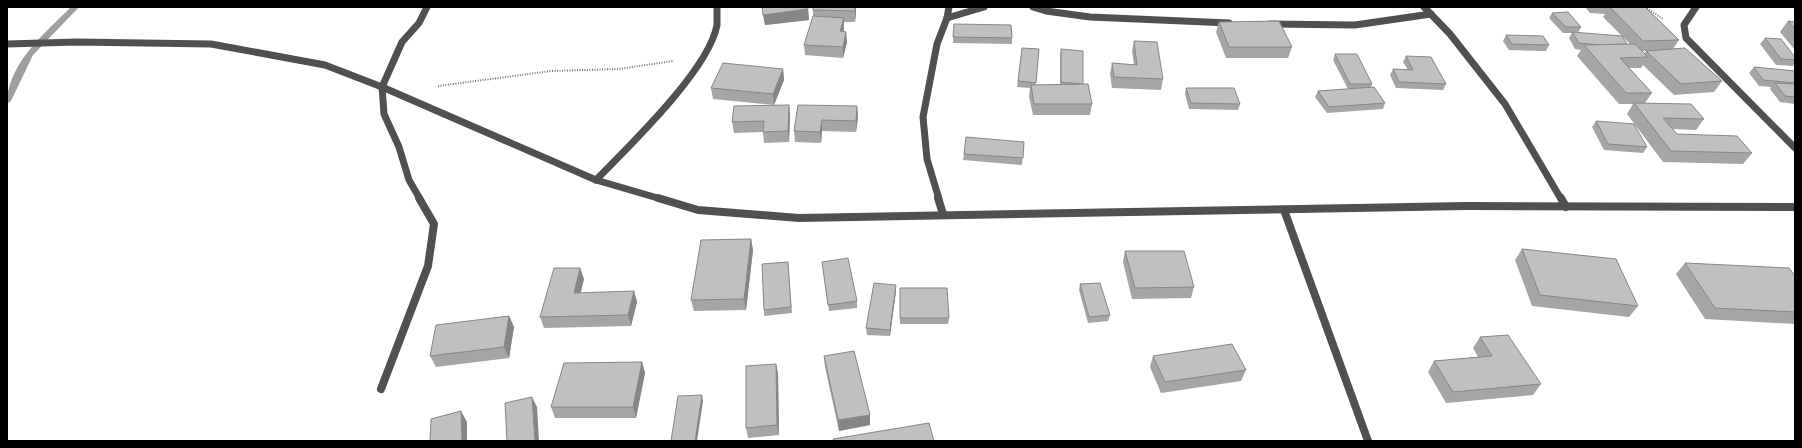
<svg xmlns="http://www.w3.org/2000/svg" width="1802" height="448" font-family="'Exo 2',sans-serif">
<rect width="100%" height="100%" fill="#fff"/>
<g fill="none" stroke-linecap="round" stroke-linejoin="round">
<!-- stream -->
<path fill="#9e9e9e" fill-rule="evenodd" d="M71 7H79L33 55 11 101 7 104C7 64 45 33 71 7Z"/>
<!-- path -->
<g stroke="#727272" stroke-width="2" stroke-dasharray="1 1.5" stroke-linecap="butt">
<path d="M1645 7 1663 19"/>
<path d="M438 86 551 71 619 69 673 61"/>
</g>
<!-- minor-far1 -->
<g stroke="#505050" stroke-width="7">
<path d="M1033 7 1046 11 1090 17 1229 23"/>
<path d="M1424 7 1450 34 1505 104 1561 199"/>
<path d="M1696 7 1684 25 1686 38 1795 148"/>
<path d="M947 18 984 7"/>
<path d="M1270 24 1355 25 1431 14"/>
<path d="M596 180C628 147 709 70 717 25 717 19 717 13 717 7"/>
<path d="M420 199 409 180 399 147 384 114 382 87 402 42 419 23 427 7"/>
<path d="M939 199 927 159 923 117 937 44 947 18 949 7"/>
</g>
<!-- minor -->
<g stroke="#505050" stroke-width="8">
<path d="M938 198 943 214"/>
<path d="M1561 198 1566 207"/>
<path d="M1284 210 1368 441"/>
<path d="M381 389 428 266 434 224 419 198"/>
</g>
<!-- tertiary-far1 -->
<path stroke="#505050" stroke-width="7" d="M7 44 77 42 211 44 325 65 382 87 596 180 661 199"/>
<!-- tertiary -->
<path stroke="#505050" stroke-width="8" d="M658 198 698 210 799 218 1466 206 1795 207"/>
</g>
<!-- wall -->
<g fill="#a5a5a5" fill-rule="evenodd">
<path d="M762 7H808L809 20 765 25Z"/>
<path d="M813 7H856V13L855 22H844V31L846 32 847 42 843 58 805 55 804 45 813 16Z"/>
<path d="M1585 7H1645L1679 40 1673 49 1722 81 1714 92 1674 95 1643 65 1641 68H1629L1652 93 1645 103 1704 119 1696 130 1672 129 1677 134 1752 153 1743 164 1663 162 1627 114 1633 104H1619L1577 56 1581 50 1575 49 1569 38 1572 33H1563L1549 18 1552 13 1581 27 1578 33 1627 44H1630L1603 17 1605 14 1590 13ZM1642 51H1646L1644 54Z"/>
<path d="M1788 21 1795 22V50L1780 32Z"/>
<path d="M1219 22 1292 47 1288 58H1226L1216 32Z"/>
<path d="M954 24 1012 38V44L953 43Z"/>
<path d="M1506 35 1549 45 1546 51 1509 50 1503 41Z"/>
<path d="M1765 38 1795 57V63L1793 66 1776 65 1760 44Z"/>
<path d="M1134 41 1163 79 1161 90 1112 88 1110 74 1112 63 1134 65 1132 51Z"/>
<path d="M1022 48 1039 49 1035 85 1060 84V55L1061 49 1083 84 1092 104 1090 115H1033L1029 96 1030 88 1017 87Z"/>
<path d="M1335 54 1372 84 1371 87 1385 103 1383 109 1327 113 1315 97 1318 91 1348 89 1333 60Z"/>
<path d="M1406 56 1446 84 1443 90 1396 88 1390 75 1393 69 1408 70 1403 62Z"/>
<path d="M1754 67 1795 71V104L1780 102 1770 89 1771 87 1759 86 1749 73Z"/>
<path d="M783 69 784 80 774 105 713 99 711 88Z"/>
<path d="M1186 88 1240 104 1238 110 1189 109 1185 94Z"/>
<path d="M789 105 790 116 789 142 764 143 763 132 734 133 732 122Z"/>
<path d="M857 106 858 117 856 132 822 131 821 143 795 142 794 131Z"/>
<path d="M1596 121 1647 147 1643 153 1604 150 1592 127Z"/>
<path d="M1024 142 1022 165 963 160 964 154Z"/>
<path d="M751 239 753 250 746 310 694 311 691 300Z"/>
<path d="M1522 249 1638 306 1629 317 1532 306 1515 260Z"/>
<path d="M1125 251 1194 287 1191 298 1132 299 1123 262Z"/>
<path d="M788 262 792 313 764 316V310Z"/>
<path d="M822 262 857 301V308L829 311Z"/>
<path d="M1685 263 1795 276V324L1705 319 1676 274Z"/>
<path d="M580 268 584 279 580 293 634 291 637 302 631 326 544 328 540 317Z"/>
<path d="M1080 284 1110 315 1108 321 1088 323 1079 290Z"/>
<path d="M900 288 949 318 948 324H900Z"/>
<path d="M896 291 890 336 867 335 866 328Z"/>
<path d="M509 316 514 327 509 358 436 367 430 356Z"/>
<path d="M1480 337 1541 384 1533 395 1446 403 1428 372 1434 361 1478 357 1473 348Z"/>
<path d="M824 356 870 415V425L839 431 825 367Z"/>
<path d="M1153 356 1246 370 1241 381 1161 393 1150 367Z"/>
<path d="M642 362 645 373 636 418H555L551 407Z"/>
<path d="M776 364 778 374 779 435 748 438 746 428Z"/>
</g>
<!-- shaded-wall -->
<g fill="#868686">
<path d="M855 7H856V13L855 22Z"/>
<path d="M808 9 809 20 765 25 763 15Z"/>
<path d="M844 18V29L841 42 840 31Z"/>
<path d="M846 32 847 42 843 58V47Z"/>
<path d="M783 69 784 80 774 105 773 94Z"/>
<path d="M789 105 790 116 789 142 788 131Z"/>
<path d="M857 106 858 117 856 132V121Z"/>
<path d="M822 120V131L821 143 820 132Z"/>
<path d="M751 239 753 250 746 310 744 299Z"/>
<path d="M580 268 584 279 578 304 574 293Z"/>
<path d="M896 285V291L890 336V330Z"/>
<path d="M634 291 637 302 631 326 628 315Z"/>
<path d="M509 316 514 327 509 358 504 347Z"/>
<path d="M642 362 645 373 636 418 633 407Z"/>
<path d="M776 364 778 374 779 435 777 425Z"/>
<path d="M702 395 703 401 697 441H695Z"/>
<path d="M532 397 537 407 539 441H535Z"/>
<path d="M461 411 467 422V441H462Z"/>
<path d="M870 415V425L839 431 838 420Z"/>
</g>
<!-- building -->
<g fill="#c0c0c0" stroke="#868686">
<path d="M762 7H808V9L763 15Z"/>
<path d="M813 7H855V11L813 10Z"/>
<path d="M1610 7H1645L1679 40 1643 41Z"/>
<path d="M1568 12 1581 27H1566L1552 13Z"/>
<path d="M813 16 844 18 840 31 846 32 843 47 804 45Z"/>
<path d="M1279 21 1292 47H1229L1219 22Z"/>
<path d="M1788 21 1795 22V29Z"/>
<path d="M954 24 1011 25 1012 38 953 37Z"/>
<path d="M1572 32 1622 36 1627 44 1601 45 1579 43Z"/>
<path d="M1506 35 1543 36 1549 45 1512 44Z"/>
<path d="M1765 38 1781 39 1795 57V60L1781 59Z"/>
<path d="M1134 41 1157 42 1163 79 1114 77 1112 63 1137 65Z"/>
<path d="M1635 44 1648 57 1620 58 1652 93H1626L1584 45Z"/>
<path d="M1022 48 1039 49 1036 83 1018 81Z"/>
<path d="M1685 48 1722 81 1681 84 1646 51Z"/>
<path d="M1061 49 1083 51V84L1061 82Z"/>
<path d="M1335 54H1357L1372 84H1350Z"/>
<path d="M1406 56 1431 57 1446 84 1399 82 1393 69 1413 70Z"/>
<path d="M723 63 783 69 773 94 711 88Z"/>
<path d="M1754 67 1795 71V83L1763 80Z"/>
<path d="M1775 83 1795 84V97L1785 96Z"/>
<path d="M1088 84 1092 104H1034L1031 85Z"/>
<path d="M1374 87 1385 103 1329 107 1318 91Z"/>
<path d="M1186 88H1234L1240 104 1191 103Z"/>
<path d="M1634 103 1691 104 1704 119 1663 118 1677 134 1737 136 1752 153 1671 151Z"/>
<path d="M789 105 788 131 763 132 764 121 732 122 734 106Z"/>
<path d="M798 105 857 106 856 121 822 120 820 132 794 131Z"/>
<path d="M1596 121 1634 124 1647 147 1608 144Z"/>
<path d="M966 137 1024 142 1023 158 964 154Z"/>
<path d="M751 239 744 299 691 300 701 240Z"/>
<path d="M1522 249 1616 259 1638 306 1540 295Z"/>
<path d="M1125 251H1184L1194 287 1135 288Z"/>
<path d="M848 258 857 301 828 305 822 262Z"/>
<path d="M788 262 791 307 764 310 762 264Z"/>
<path d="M1685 263 1789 268 1795 276V312L1715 308Z"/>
<path d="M554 268H580L574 293 634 291 628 315 540 317Z"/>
<path d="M874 283 896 285 890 330 866 328Z"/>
<path d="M1100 283 1110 315 1089 317 1080 284Z"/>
<path d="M900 288H947L949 318H900Z"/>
<path d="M509 316 504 347 430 356 436 325Z"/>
<path d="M1508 335 1541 384 1453 392 1434 361 1492 356 1480 337Z"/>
<path d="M1232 344 1246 370 1165 382 1153 356Z"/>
<path d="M854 351 870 415 838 420 824 356Z"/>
<path d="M642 362 633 407H551L564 363Z"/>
<path d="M776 364 777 425 746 428V366Z"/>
<path d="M702 395 695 441H671L678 396Z"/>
<path d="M532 397 535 441H507L505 403Z"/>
<path d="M461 411 462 441H430L431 419Z"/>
<path d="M929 423 934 441H834L833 439Z"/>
</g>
<!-- border -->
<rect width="1802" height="448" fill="none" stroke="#000000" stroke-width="16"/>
</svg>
